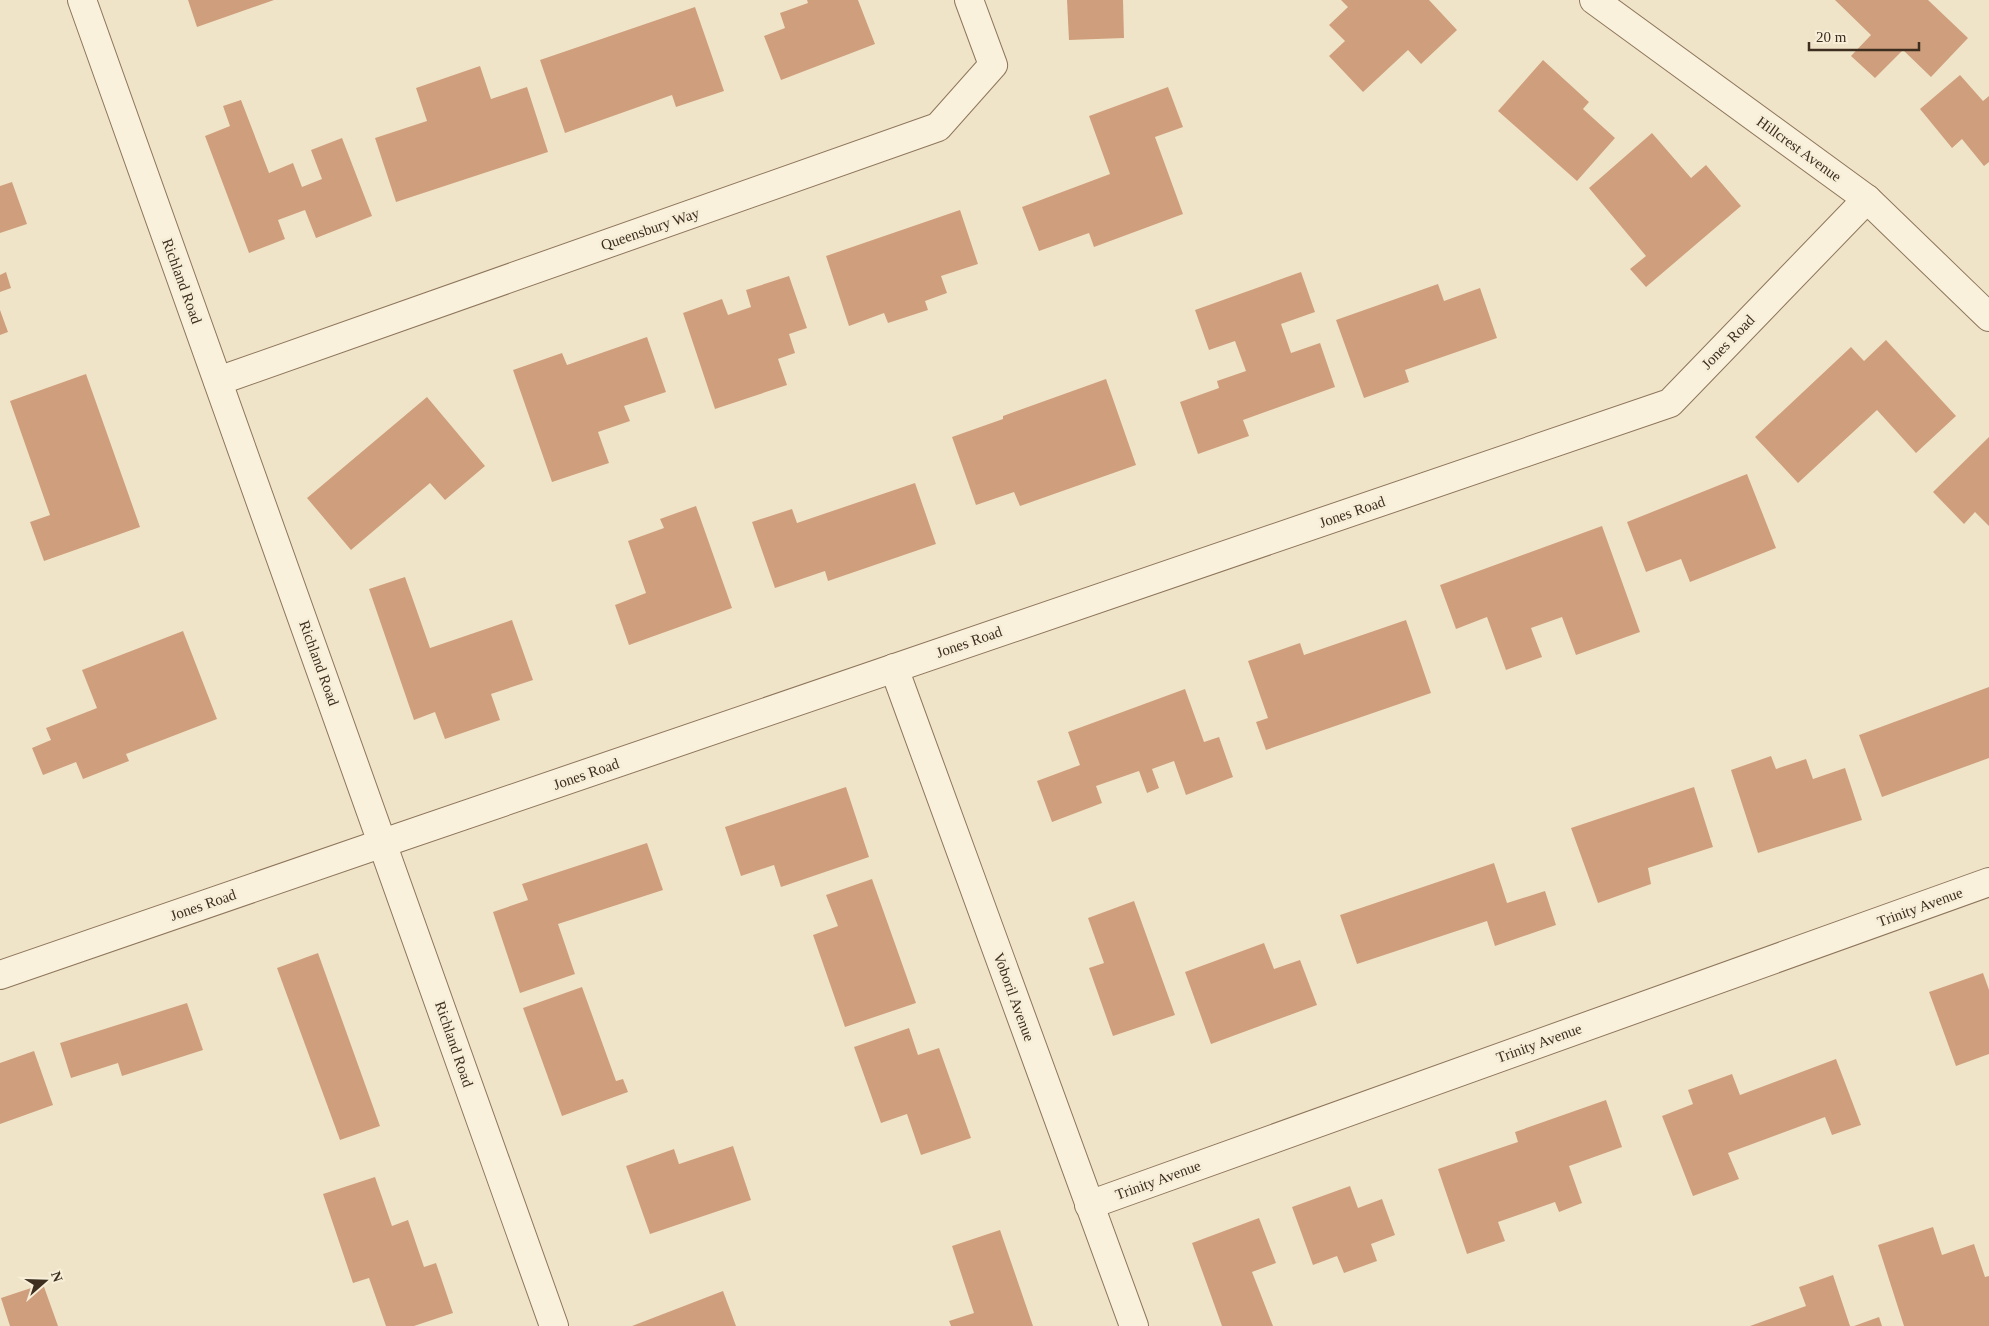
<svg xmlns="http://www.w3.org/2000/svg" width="1989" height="1326" font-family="'Times New Roman',serif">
<rect width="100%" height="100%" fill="#f0e4c8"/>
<!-- building -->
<g fill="#cf9f7d">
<path d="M188 0H274L197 27Z"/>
<path d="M807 0H858L875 44 781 80 764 36 785 28 780 13 808 3Z"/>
<path d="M1067 0H1123L1124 38 1069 40Z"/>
<path d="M1341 0H1429L1457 30 1421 64 1408 50 1363 92 1329 56 1345 41 1329 25 1348 7Z"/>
<path d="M1835 0H1928L1968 38 1931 77 1903 50 1875 78 1851 56 1871 35Z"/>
<path d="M695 7 724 91 676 107 672 95 565 133 540 60Z"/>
<path d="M1543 60 1589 102 1583 109 1615 138 1577 181 1498 111Z"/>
<path d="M480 66 491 99 527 87 548 152 396 202 375 138 427 121 416 88Z"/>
<path d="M1960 75 1983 101 1989 96V162L1984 166 1962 139 1952 148 1920 109Z"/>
<path d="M1168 87 1183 127 1155 137 1183 214 1094 247 1089 233 1039 251 1022 207 1110 174 1089 116Z"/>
<path d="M241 100 269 173 293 163 302 187 322 179 311 150 342 138 372 216 316 238 305 210 278 220 285 239 249 253 205 136 230 126 223 106Z"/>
<path d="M1652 133 1691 178 1706 165 1741 206 1646 287 1630 269 1646 256 1589 188Z"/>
<path d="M12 182 27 224 0 233V186Z"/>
<path d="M960 210 978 264 941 276 947 293 925 301 928 310 888 323 884 313 849 326 826 256Z"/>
<path d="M6 272 11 288 0 292V275Z"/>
<path d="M1301 272 1315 312 1281 324 1291 353 1320 343 1335 387 1243 420 1249 436 1198 454 1180 402 1219 388 1217 381 1246 371 1235 341 1209 350 1195 310Z"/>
<path d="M789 276 807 328 789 334 795 353 778 359 787 385 715 409 683 313 722 299 728 315 751 307 746 290Z"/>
<path d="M1438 284 1444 301 1480 288 1497 338 1405 370 1409 382 1364 398 1336 320Z"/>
<path d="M0 310 8 332 0 335Z"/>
<path d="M647 337 666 392 624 406 630 421 598 432 609 463 552 482 513 370 562 353 567 365Z"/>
<path d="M1886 340 1956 416 1916 453 1877 410 1798 483 1755 437 1851 347 1864 361Z"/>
<path d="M86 374 140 527 44 561 30 522 50 515 10 401Z"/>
<path d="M1106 379 1136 465 1020 506 1014 492 976 505 952 437 1003 419V416Z"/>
<path d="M427 397 485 466 445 500 430 483 351 550 307 498Z"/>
<path d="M1989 437V526L1975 512 1964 524 1933 492Z"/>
<path d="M1747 474 1776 548 1690 582 1681 559 1646 572 1627 522Z"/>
<path d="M915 483 936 544 828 581 825 571 775 588 752 522 792 509 797 523Z"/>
<path d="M696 506 732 608 629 645 615 605 646 593 628 541 664 528 660 519Z"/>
<path d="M1602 526 1640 632 1576 655 1562 617 1531 628 1542 657 1506 670 1487 617 1456 629 1440 585Z"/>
<path d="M405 577 430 648 512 620 533 680 491 694 500 720 445 739 435 712 414 720 369 589Z"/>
<path d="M1406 620 1431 693 1266 750 1256 722 1268 718 1248 661 1300 643 1304 655Z"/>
<path d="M183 631 217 719 126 754 129 761 83 779 76 762 43 775 32 748 51 740 46 728 97 708 82 670Z"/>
<path d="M1989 687V758L1882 797 1859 735Z"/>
<path d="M1185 689 1204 742 1219 737 1233 777 1186 795 1174 761 1152 769 1159 788 1147 793 1139 771 1096 786 1102 803 1052 822 1037 781 1080 765 1068 732Z"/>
<path d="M1771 756 1776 769 1806 759 1813 779 1845 768 1862 820 1758 853 1731 770Z"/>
<path d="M846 787 869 857 781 887 774 865 741 876 725 827Z"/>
<path d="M1694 787 1713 847 1648 868 1651 884 1598 903 1571 828Z"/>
<path d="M647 843 663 890 558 924 575 974 520 993 493 912 528 900 522 884Z"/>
<path d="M1494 863 1507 903 1545 891 1556 925 1495 946 1487 921 1357 964 1340 915Z"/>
<path d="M872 879 916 1003 845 1027 813 935 838 926 826 895Z"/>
<path d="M1134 901 1175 1015 1113 1036 1089 968 1104 963 1088 918Z"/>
<path d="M1264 943 1274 969 1300 960 1317 1005 1211 1044 1185 972Z"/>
<path d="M318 953 380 1126 340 1140 277 968Z"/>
<path d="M1983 973 1989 990V1054L1956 1066 1929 992Z"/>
<path d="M582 987 616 1081 623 1079 628 1092 562 1116 523 1008Z"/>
<path d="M187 1003 203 1050 122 1076 118 1063 71 1078 60 1043Z"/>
<path d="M909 1028 918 1055 939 1048 971 1138 921 1155 907 1114 881 1123 854 1047Z"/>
<path d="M34 1051 53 1105 0 1124V1063Z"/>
<path d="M1836 1059 1861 1125 1832 1135 1825 1117 1728 1153 1739 1179 1693 1196 1662 1116 1693 1104 1688 1090 1732 1074 1740 1095Z"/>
<path d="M1606 1100 1622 1147 1569 1166 1582 1203 1559 1212 1555 1202 1498 1222 1505 1241 1467 1254 1438 1169 1518 1142 1515 1132Z"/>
<path d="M733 1146 751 1200 650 1234 626 1166 674 1149 679 1164Z"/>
<path d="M375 1177 392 1226 408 1220 424 1267 436 1263 453 1313 414 1326H386L369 1278 353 1283 323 1194Z"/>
<path d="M1350 1186 1358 1208 1382 1199 1395 1235 1371 1244 1377 1261 1344 1273 1337 1256 1313 1265 1292 1207Z"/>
<path d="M1259 1218 1276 1263 1252 1272 1273 1326H1222L1192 1243Z"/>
<path d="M1933 1227 1942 1255 1974 1244 1985 1277 1989 1276V1326H1904L1878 1245Z"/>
<path d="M1000 1230 1033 1326H951L949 1321 974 1313 952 1246Z"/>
<path d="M1833 1275 1850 1326H1750L1806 1306 1799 1287Z"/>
<path d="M43 1284 58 1326H10L1 1298Z"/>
<path d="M723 1291 736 1326H632Z"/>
<path d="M1879 1317 1882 1326H1854Z"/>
</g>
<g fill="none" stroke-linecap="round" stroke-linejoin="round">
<defs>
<g id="minor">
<path d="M1594 0 1867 199 1989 317"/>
<path d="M218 381 938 127 993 65 969 0"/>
<path d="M894 668 1134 1326"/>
<path d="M383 843 1670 403 1867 199"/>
<path d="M1089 1205 1989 882"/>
</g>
<g id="tertiary">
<path d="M82 0 554 1326"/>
<path d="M0 975 383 843"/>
</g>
</defs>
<!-- minor casing -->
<use href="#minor" stroke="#8d765c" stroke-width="30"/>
<!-- tertiary casing -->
<use href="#tertiary" stroke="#8d765c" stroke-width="30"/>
<!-- minor -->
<use href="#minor" stroke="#faf1dc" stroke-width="28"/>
<!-- tertiary -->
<use href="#tertiary" stroke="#faf1dc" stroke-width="28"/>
</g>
<g text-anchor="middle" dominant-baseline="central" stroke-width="5" stroke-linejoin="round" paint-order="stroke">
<!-- street labels -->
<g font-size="15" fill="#3d2e20" stroke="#f7eed8">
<text transform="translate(1799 149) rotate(36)">Hillcrest Avenue</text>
<text transform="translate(650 229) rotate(-19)">Queensbury Way</text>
<text transform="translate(182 281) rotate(70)">Richland Road</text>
<text transform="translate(1728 342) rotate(-46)">Jones Road</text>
<text transform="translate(1352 512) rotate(-19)">Jones Road</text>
<text transform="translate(969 642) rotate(-19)">Jones Road</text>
<text transform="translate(319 663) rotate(70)">Richland Road</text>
<text transform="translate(586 774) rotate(-19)">Jones Road</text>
<text transform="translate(203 905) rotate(-19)">Jones Road</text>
<text transform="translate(1920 907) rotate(-20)">Trinity Avenue</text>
<text transform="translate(1014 997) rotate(70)">Voboril Avenue</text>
<text transform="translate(1539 1043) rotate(-20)">Trinity Avenue</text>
<text transform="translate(454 1044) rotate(71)">Richland Road</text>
<text transform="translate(1158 1180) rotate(-20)">Trinity Avenue</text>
</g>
</g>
<!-- north arrow -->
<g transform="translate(45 1281) rotate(70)" stroke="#f7eed8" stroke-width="4" paint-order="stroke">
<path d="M0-4L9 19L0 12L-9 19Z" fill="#3d2e20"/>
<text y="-8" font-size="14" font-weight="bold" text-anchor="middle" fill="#3d2e20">N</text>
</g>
<!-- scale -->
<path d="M1809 42v8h110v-8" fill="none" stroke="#3d2e20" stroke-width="2.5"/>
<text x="1816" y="42" font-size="15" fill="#3d2e20" stroke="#f7eed8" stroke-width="4" paint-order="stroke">20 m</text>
</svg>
